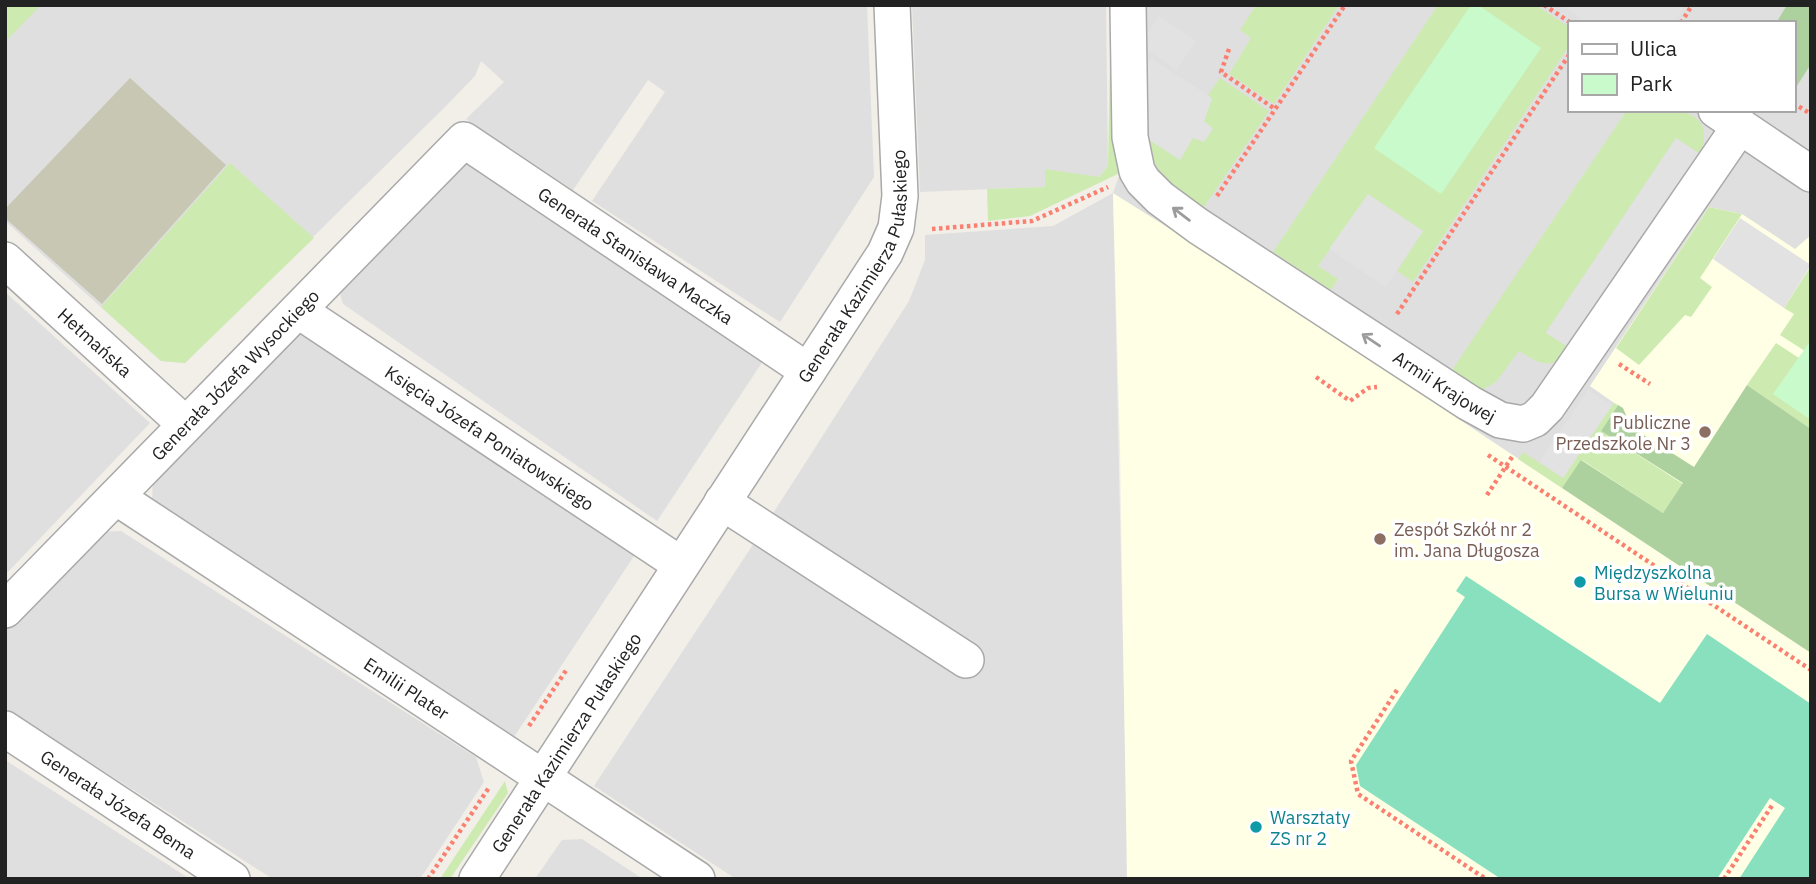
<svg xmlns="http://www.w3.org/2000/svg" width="1816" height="884" font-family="'IBM Plex Sans',sans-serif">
<rect width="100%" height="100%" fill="#f2efe9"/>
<!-- residential -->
<g fill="#e0dfdf" fill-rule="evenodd">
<path d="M5 5H867L874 177 780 322 592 201 665 92 648 80 573 190 466 119 504 82 481 61 475 76 446 106 185 363 161 361 5 221Z"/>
<path d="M912 5H1106L1108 166 1098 178 1046 187 920 192Z"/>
<path d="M1138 5H1811V653L1213 256 1113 194 1128 879H736L594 786 754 543 909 301 925 260V235L1053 226 1113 193 1120 173ZM1569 23H1793V110H1569Z"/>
<path d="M465 160 763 361 657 521 343 304 340 293Z"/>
<path d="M5 292 150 423 5 575Z"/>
<path d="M300 328 634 556 514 737 152 501 153 480Z"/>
<path d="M121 531 476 757 484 782 420 879H273L5 708V624L100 532Z"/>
<path d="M5 760 190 879H5Z"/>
<path d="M582 839 643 879H535L562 840Z"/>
</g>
<!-- education -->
<path fill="#ffffe5" d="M1113 193 1213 256 1562 488 1617 405 1590 386 1709 207 1742 214 1795 249 1811 235V879H1127L1120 444Z"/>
<!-- construction -->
<path fill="#c7c7b4" d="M130 78 226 165 102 304 5 218V209Z"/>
<!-- grass -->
<g fill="#cdebb0">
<path d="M5 5H41L5 42Z"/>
<path d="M1256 5H1339L1274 104 1229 74 1251 38 1240 30Z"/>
<path d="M1438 5H1536L1569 27V46L1413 282 1397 271 1423 231 1368 195 1318 266 1338 279 1331 290 1273 252Z"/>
<path d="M1110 57H1116L1120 173 1030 216 988 221 987 189 1045 187V169L1099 177 1108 166Z"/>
<path d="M1220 78 1269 111 1204 207C1169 183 1158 177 1143 136L1193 137 1213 129 1204 121 1212 98 1208 95Z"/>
<path d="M1627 110C1658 110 1721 101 1700 154L1676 138 1546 332 1571 349C1550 371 1542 365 1519 351L1496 382 1482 390 1452 370Z"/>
<path d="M230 163 314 238 185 363 161 361 101 307Z"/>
<path d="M1709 207 1742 214 1700 278 1712 287 1691 317 1685 315 1639 365 1616 348Z"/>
<path d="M1811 266V355L1780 335 1794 314 1784 308Z"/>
<path d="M1776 343 1811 366V429L1747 385Z"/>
<path d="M1614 403 1618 405 1601 431 1683 484 1663 513 1582 460 1562 488 1518 459 1523 452 1563 478Z"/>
<path d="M505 781 508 793 450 879H440Z"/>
</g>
<!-- forest -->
<g fill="#add19e">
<path d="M1787 5H1811V64L1793 92V23H1776Z"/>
<path d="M1747 385 1811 429V653L1562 488 1581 460 1663 513 1683 483 1601 431 1618 405 1623 408 1631 427 1694 467Z"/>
</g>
<!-- park -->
<g fill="#c8facc">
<path d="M1471 5H1478L1541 48 1441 194 1374 148Z"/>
<path d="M1811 340V420L1773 394Z"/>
</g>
<!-- pitch -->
<path fill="#88e0be" d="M1466 576 1660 703 1707 634 1811 704V879H1739L1785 808 1770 798 1717 879H1501L1360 786 1356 765 1465 597 1456 591Z"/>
<!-- parking -->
<g fill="#e2e2e2">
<path d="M1561 5H1685L1674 23H1582L1578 16Z"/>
<path d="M1159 16 1196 41 1177 70 1139 45Z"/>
<path d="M1151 58 1212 98 1204 121 1213 129 1204 142 1193 138 1180 160 1143 136 1140 79Z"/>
<path d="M1676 138 1700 154 1571 349 1546 333Z"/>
<path d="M1368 194 1423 231 1386 287 1329 249Z"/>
<path d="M1740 218 1811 265 1784 308 1713 259Z"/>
<path d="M1588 390 1612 405 1563 478 1539 462Z"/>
</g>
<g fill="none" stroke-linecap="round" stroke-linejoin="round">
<defs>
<g id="minor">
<path id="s1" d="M1128 5 1130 137 1137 171 1143 181 1160 198 1198 226 1469 403 1500 420 1523 424 1535 419 1547 407 1740 126"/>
<path d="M1716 110 1811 174"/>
<path id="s2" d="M5 260 185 424"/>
<path id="s3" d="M299 311 680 564"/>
<path id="s4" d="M116 497 697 879"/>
<path d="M722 502 966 660"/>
<path id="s5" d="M5 610 464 140 808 371"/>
<path id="s6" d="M5 729 232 879"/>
<path id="s7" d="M477 879 885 253 896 228 900 196 892 5"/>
</g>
</defs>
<!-- minor casing -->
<use href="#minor" stroke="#a9a9a9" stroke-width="38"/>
<!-- path -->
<g stroke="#fa8072" stroke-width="4.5" stroke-dasharray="3.5 3.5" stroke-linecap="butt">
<path d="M1544 5 1571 23"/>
<path d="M1681 23 1692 5"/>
<path d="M1229 49 1221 72 1275 109"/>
<path d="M1793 103 1811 114"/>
<path d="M1217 196 1345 5"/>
<path d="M932 229 1032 221 1108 187"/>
<path d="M1397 314 1569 55"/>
<path d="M1619 364 1650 384"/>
<path d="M1316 377 1350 401 1368 388 1377 387"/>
<path d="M1488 455 1811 670"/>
<path d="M1487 495 1512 457"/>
<path d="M1397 690 1351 761 1358 794 1486 879"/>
<path d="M529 726 567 669"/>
<path d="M428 879 490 786"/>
<path d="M1724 879 1773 804"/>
</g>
<!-- minor -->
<use href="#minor" stroke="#fff" stroke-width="35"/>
</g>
<!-- one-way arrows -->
<defs><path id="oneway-shaft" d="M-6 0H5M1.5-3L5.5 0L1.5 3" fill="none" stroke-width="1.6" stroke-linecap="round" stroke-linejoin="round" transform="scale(1.75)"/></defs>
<g stroke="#9c9c9c">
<use href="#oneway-shaft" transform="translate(1181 214) rotate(-143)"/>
<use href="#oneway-shaft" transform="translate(1371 340) rotate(-146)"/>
</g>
<!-- markers -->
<g fill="#8d6e63" stroke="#fff" stroke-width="2.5">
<circle cx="1705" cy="432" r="7"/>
<circle cx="1380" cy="539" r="7"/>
</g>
<g fill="#0f9aa8" stroke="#fff" stroke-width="2.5">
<circle cx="1580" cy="582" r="7"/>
<circle cx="1256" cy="827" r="7"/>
</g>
<g text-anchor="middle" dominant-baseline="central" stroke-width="7" stroke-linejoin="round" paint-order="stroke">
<!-- street labels -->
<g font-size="18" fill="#222" stroke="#fff">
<text stroke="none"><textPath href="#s5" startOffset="864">Generała Stanisława Maczka</textPath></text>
<text stroke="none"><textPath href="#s7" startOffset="724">Generała Kazimierza Pułaskiego</textPath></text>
<text stroke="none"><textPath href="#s2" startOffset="122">Hetmańska</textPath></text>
<text stroke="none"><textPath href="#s5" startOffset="329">Generała Józefa Wysockiego</textPath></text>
<text stroke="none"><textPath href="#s1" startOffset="544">Armii Krajowej</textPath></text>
<text stroke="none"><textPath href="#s3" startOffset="229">Księcia Józefa Poniatowskiego</textPath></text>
<text stroke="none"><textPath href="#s4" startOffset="348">Emilii Plater</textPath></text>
<text stroke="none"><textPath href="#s7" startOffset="163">Generała Kazimierza Pułaskiego</textPath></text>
<text stroke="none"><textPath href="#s6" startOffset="136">Generała Józefa Bema</textPath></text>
</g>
<!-- education labels -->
<g font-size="18" fill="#785e54" stroke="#fff" text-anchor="end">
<text x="1691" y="422">Publiczne<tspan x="1691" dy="21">Przedszkole Nr 3</tspan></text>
<text x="1394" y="529" text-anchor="start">Zespół Szkół nr 2<tspan x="1394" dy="21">im. Jana Długosza</tspan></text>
</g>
<!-- culture labels -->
<g font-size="18" fill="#0d838f" stroke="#fff" text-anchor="start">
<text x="1594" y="572">Międzyszkolna<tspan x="1594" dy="21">Bursa w Wieluniu</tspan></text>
<text x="1270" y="817">Warsztaty<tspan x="1270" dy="21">ZS nr 2</tspan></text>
</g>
</g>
<!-- border -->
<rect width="1816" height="884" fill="none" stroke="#222222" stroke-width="14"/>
<!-- legend -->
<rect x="1568" y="21" width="228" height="91" fill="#ffffff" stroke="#a7a7a7" stroke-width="2"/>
<rect x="1582" y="44" width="35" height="10" fill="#ffffff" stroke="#a7a7a7" stroke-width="2"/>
<text x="1630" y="56" font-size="21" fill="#222222">Ulica</text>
<rect x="1582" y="74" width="35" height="21" fill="#c8facc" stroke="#a7a7a7" stroke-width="2"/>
<text x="1630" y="91" font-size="21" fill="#222222">Park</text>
</svg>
